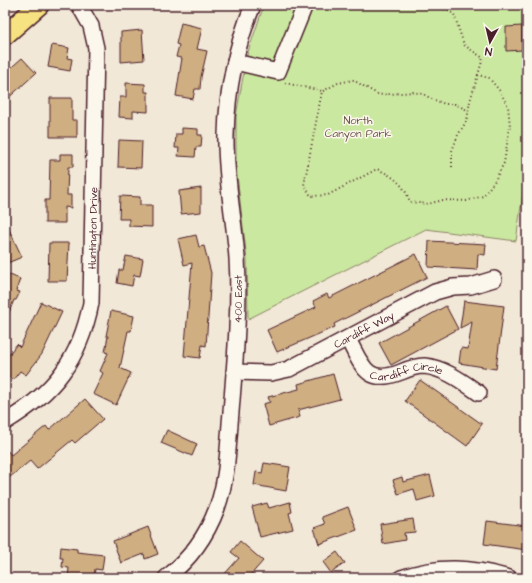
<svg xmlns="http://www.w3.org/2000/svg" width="532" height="583" font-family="'Architects Daughter',sans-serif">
<rect width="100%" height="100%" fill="#f2e8d7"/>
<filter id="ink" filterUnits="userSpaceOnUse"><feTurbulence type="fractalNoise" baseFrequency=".025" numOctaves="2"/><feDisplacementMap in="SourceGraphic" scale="8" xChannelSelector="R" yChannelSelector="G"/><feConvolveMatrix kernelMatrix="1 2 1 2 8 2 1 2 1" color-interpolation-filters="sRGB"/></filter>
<g filter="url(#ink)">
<!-- green -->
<path fill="#cbe8a0" stroke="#8a8466" d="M264 5H527V165L516 241 426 229 248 319 247 260 236 167V116L247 55Z"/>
<!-- building -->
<g fill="#cfae82" stroke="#4a1f2b">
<path d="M181 23 202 28 197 49 207 51 201 77 200 89H195L193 99 176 96 182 58 176 57 179 45 176 44Z"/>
<path d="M522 26V50L506 51V27Z"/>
<path d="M142 30 144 60 121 62V32Z"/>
<path d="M52 45 69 48 67 58 72 59 70 71 48 67Z"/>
<path d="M22 58 36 73 5 101V73Z"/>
<path d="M126 83 145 84V92H148V112L133 111V118L119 117 120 97H126Z"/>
<path d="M50 98H72V120H77V137H50Z"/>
<path d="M182 128 198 129V135H202L201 147H196L195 157 178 156 179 148H175L176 134H182Z"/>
<path d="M119 140 142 141 141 168 118 167Z"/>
<path d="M60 154H73V167H68L67 195H71V208L65 207V223H45V200H49L50 160H60Z"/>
<path d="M201 188V212L181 214 179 191Z"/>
<path d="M120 196 140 197V205H152V227L129 226V219H119Z"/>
<path d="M5 221 22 257 5 264Z"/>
<path d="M196 235 199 247 204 246 211 273 206 346 202 345 200 358 184 356 192 263 184 265 178 239Z"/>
<path d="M429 241 486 244 485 255 478 254 477 270 428 267Z"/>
<path d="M49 243H69L67 281H48Z"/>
<path d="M416 254 427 277 334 324 335 327 277 352 267 330 316 307 313 301 327 294 329 298Z"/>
<path d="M126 256 143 259 140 276 134 275 132 286 117 283 119 270H123Z"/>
<path d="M5 273 20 279 16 291 20 292 16 300H14L6 320Z"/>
<path d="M464 301 504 306 496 369 459 363 461 348 468 349 472 322 460 328Z"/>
<path d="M41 302 62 312 42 354 26 375 20 371 13 380 5 373V359L17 344 20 347Z"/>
<path d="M446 306 458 329 391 365 379 343Z"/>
<path d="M111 311 134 316 131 331H128L120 368 131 373 116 405 93 394 103 373 100 371 108 353 105 352 108 336H106Z"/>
<path d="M333 374 340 399 298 410 300 417 269 426 263 404 270 402 268 397 299 389 298 384Z"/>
<path d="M420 380 482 424 467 446 405 401Z"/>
<path d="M85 399 103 419 75 443 72 440 37 469 30 461 5 481V448L11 455 46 426 49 430Z"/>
<path d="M167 430 197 444 192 456 161 443Z"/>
<path d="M264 463 290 467 286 491 254 485 256 472 262 473Z"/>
<path d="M430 475 435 496 417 501 414 489 398 494 393 480 402 477 403 482Z"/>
<path d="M290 502 292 512 289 513 293 529 260 537 252 507 267 503 269 508Z"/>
<path d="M348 507 357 530 319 544 314 528 325 524 322 517Z"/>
<path d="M413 519 415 532 404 533 405 540 383 544 380 524Z"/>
<path d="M487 521 527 526V550L484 544Z"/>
<path d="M148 527 158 554 145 559 144 554 121 563 113 541Z"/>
<path d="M240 541 263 561 248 578H221L239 558 231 552Z"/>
<path d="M61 547 77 549V552L104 555 102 570 95 569 94 577 85 576V578H68L69 568 62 567 63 558H60Z"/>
<path d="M337 552 345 563 331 573 323 562Z"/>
</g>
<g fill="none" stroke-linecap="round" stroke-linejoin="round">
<defs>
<g id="minor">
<path d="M235 62 278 72 305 5"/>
<path id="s1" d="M348 339C362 365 366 386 401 372 408 369 416 366 424 366 445 368 463 382 479 393"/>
<path id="s2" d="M234 372 271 373 289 369 435 292 453 287 471 286 494 279"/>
<path id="s3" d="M5 422C54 393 80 359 91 303L96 48 91 26 79 5"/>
<path id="s4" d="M166 578C189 560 207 535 217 508 228 478 228 444 231 412 235 361 240 309 237 258 234 217 225 176 226 135 227 90 236 46 253 5"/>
<path d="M401 578C438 565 472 567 509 578"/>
</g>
<path id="major" d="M5 35 39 5"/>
</defs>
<!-- minor casing -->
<use href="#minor" stroke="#4a1f2b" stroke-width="18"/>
<!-- major casing -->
<use href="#major" stroke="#4a1f2b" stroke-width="22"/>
<!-- path -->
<g stroke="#4a1f2b" stroke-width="2" stroke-dasharray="1 3" stroke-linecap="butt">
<path d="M437 5 454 14 464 45 483 58 478 75"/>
<path d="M446 8 474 5"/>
<path d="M285 83 322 91 304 185 311 196 328 195 377 169C393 176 404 184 410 202L428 204 443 200 466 201 483 196 494 182 504 163 510 126 508 106 499 90 489 78 478 75 470 101 467 120 458 135 452 151V167"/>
<path d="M323 91 338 83 353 80 379 95 413 92 423 94 432 99 445 104H455L469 111"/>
</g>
<!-- minor -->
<use href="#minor" stroke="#fbf7ec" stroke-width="15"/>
<!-- major -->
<use href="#major" stroke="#f7e281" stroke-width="19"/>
</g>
</g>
<g text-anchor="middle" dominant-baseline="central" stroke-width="3" stroke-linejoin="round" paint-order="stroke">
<!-- park labels -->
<g font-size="11" fill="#6a5148" stroke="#fbf7ec">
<text x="358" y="120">North<tspan x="358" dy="13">Canyon Park</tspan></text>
</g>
<!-- street labels -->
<g font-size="11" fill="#4a1f2b" stroke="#fbf7ec">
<text stroke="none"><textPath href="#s3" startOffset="227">Huntington Drive</textPath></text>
<text stroke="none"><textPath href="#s4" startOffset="298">400 East</textPath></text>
<text stroke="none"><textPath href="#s2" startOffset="140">Cardiff Way</textPath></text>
<text stroke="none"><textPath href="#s1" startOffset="79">Cardiff Circle</textPath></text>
</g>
</g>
<!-- margin -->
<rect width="532" height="583" fill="none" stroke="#fbf7ec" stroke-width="20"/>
<rect x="10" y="10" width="512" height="563" fill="none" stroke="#4a1f2b" stroke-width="1.5" filter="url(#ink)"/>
<!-- north arrow -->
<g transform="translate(490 42) rotate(188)" stroke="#fbf7ec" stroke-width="3" paint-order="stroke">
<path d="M0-3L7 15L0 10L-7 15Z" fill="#4a1f2b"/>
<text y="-6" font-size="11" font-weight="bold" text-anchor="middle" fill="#4a1f2b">N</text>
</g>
</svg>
